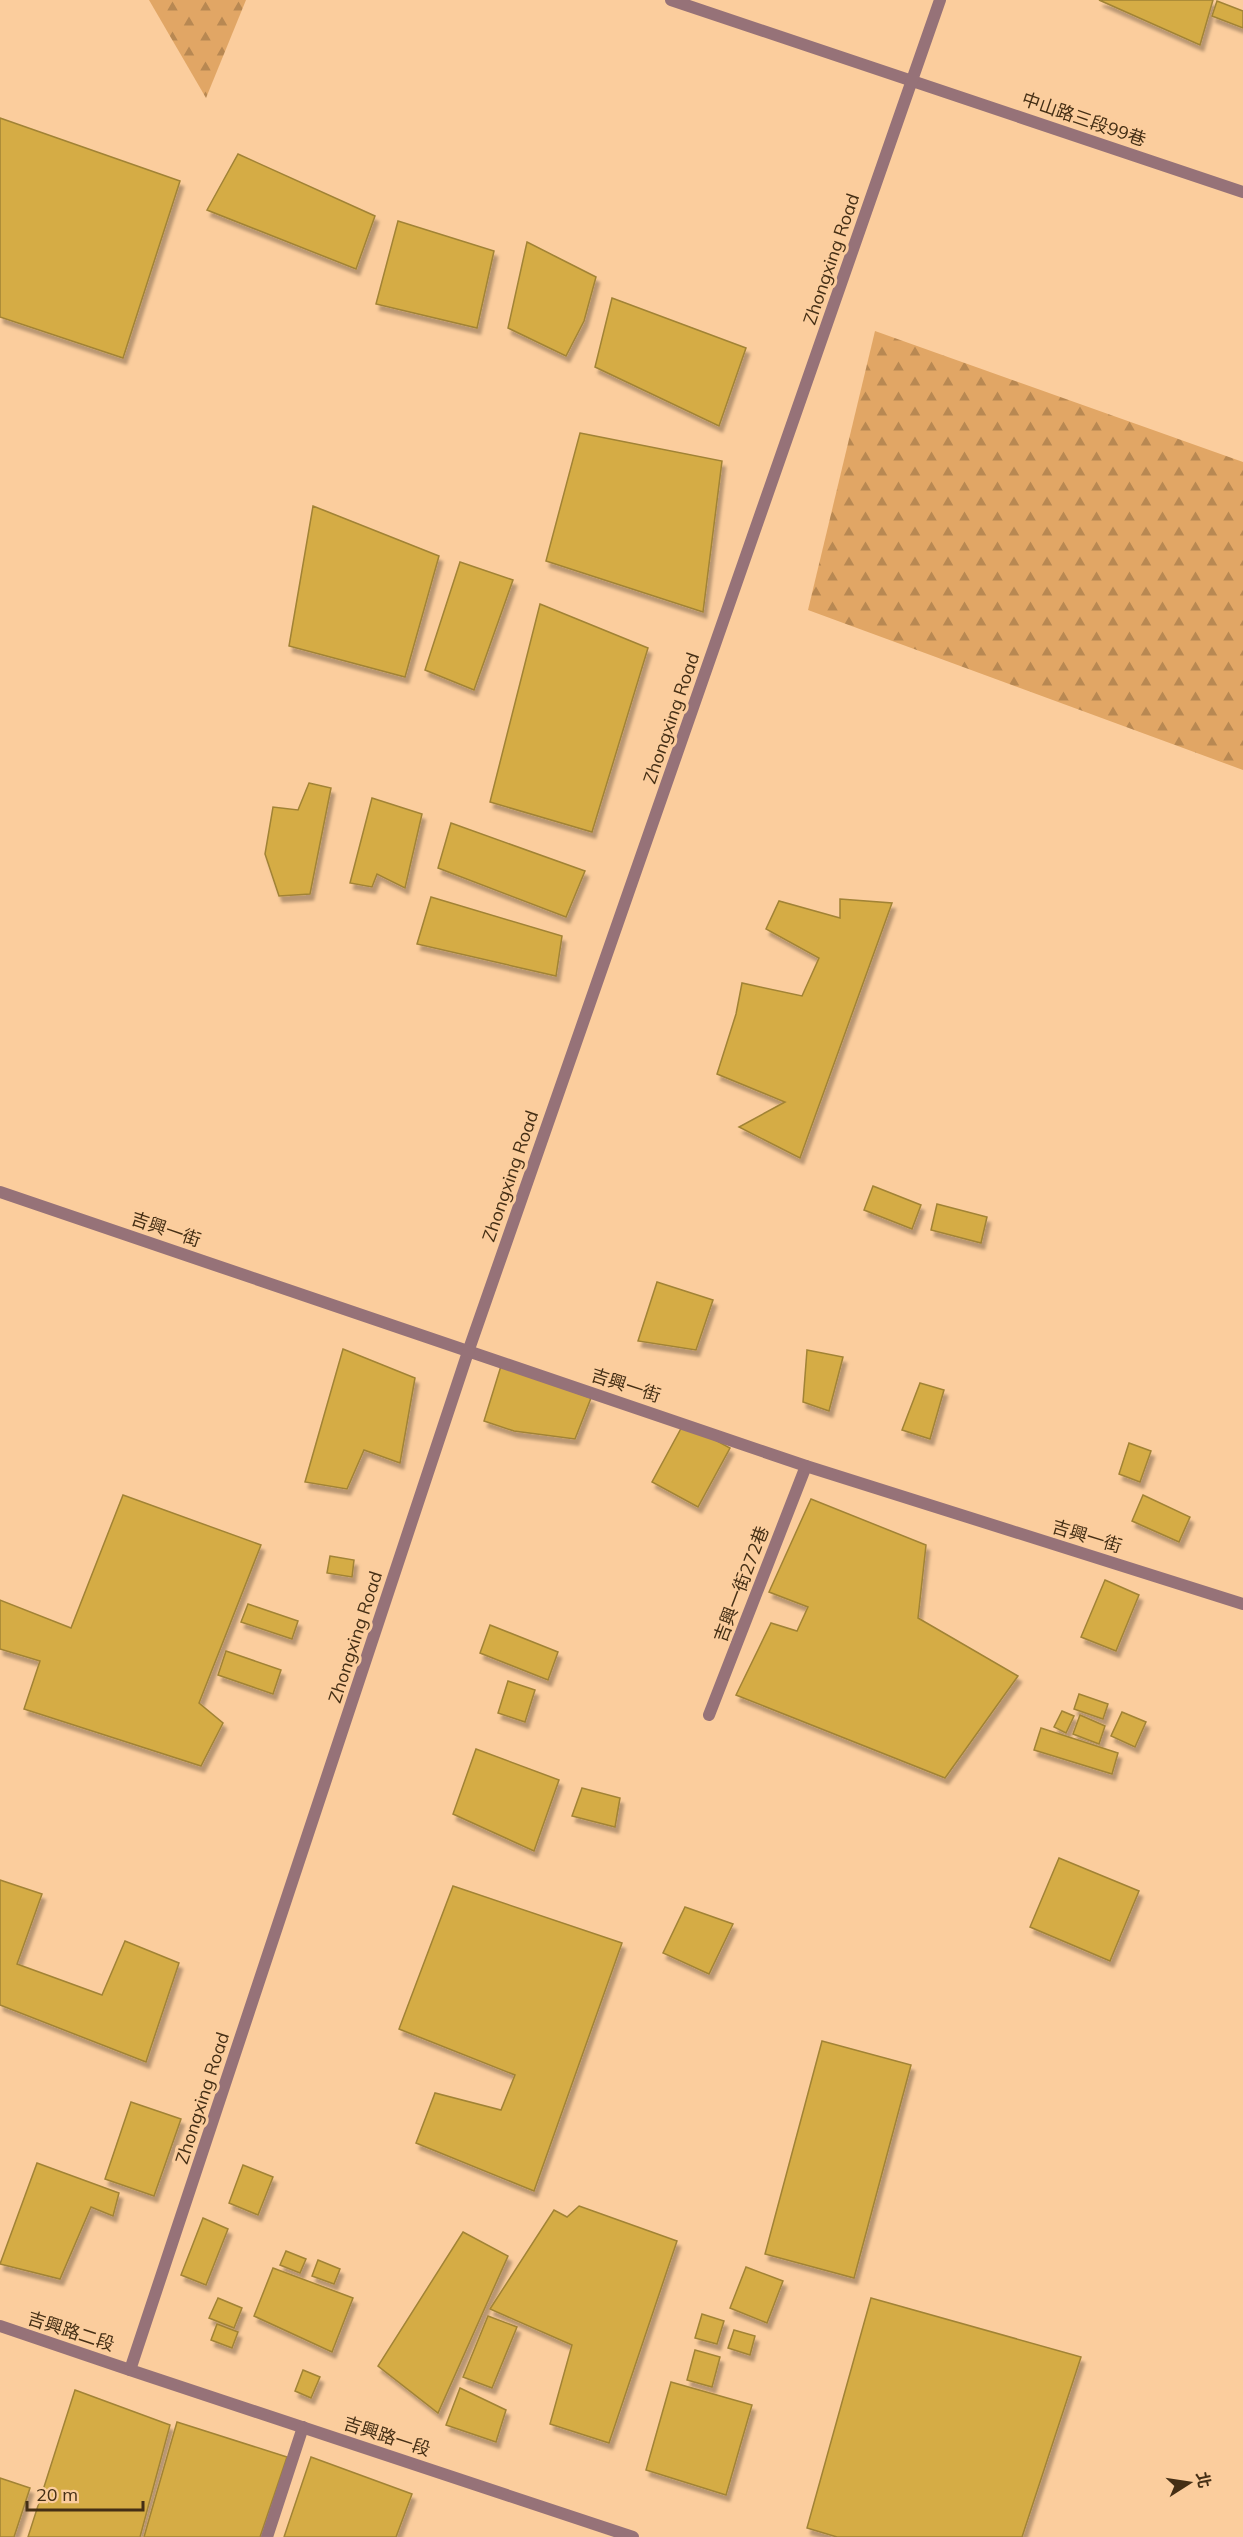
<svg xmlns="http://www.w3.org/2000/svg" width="1243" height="2537" font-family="Mulish,'Noto Sans TC',sans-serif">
<defs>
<pattern id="forest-firs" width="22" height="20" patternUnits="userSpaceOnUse" patternTransform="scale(1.5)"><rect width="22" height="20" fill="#e1a665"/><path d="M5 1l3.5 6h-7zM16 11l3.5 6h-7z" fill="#b88852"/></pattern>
<filter id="shadow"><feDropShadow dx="3.5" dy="6" stdDeviation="1.5" flood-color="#0004"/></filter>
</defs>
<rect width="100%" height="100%" fill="#fbcd9d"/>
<!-- forest -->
<g fill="url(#forest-firs)">
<path d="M149 0H246L206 98Z"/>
<path d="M875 331 1243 462V770L808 610Z"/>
</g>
<!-- building -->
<g fill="#d5ac45" stroke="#a18336" stroke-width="1.5" filter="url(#shadow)">
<path d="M1099 0H1213L1200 45Z"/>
<path d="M1217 1 1243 11V28L1212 16Z"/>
<path d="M0 118 180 181 123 358 0 317Z"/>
<path d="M238 154 375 216 356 269 207 210Z"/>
<path d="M398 221 494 251 477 328 376 304Z"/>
<path d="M527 242 596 277 584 321 566 356 508 328Z"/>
<path d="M612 298 746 348 719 426 595 367Z"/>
<path d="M580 433 722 461 703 612 546 561Z"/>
<path d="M313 506 439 556 405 677 289 646Z"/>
<path d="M460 562 513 580 474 690 425 670Z"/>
<path d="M540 604 648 648 592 832 490 802Z"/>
<path d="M309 783 331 788 310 894 279 896 265 854 273 807 298 810Z"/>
<path d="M372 798 422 814 405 888 377 874 372 887 350 883Z"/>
<path d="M451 823 585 871 566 917 438 868Z"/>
<path d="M431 897 562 936 556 976 417 944Z"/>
<path d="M840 899 892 903 800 1158 739 1127 785 1102 717 1074 736 1014 742 983 802 996 819 958 766 929 779 901 840 918Z"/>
<path d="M873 1186 921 1205 912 1229 864 1210Z"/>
<path d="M937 1204 987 1217 981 1243 931 1230Z"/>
<path d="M657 1282 713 1300 696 1350 638 1341Z"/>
<path d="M343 1349 415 1378 400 1463 364 1450 347 1489 305 1482Z"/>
<path d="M807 1350 843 1357 829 1411 803 1402Z"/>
<path d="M501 1366 591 1398 575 1439 514 1431 484 1421Z"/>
<path d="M920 1383 944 1390 930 1439 902 1430Z"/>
<path d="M684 1423 730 1448 698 1507 652 1482Z"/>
<path d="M1129 1443 1151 1451 1140 1482 1119 1474Z"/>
<path d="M123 1495 261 1545 199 1703 223 1723 201 1766 24 1709 40 1661 0 1649V1600L71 1628Z"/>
<path d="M1143 1495 1190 1517 1179 1542 1132 1521Z"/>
<path d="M811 1499 926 1545 918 1618 1018 1676 945 1778 736 1695 771 1623 797 1631 808 1607 769 1592Z"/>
<path d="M330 1556 354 1560 352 1577 327 1573Z"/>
<path d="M1105 1580 1139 1595 1116 1651 1081 1637Z"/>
<path d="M248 1604 298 1621 292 1639 241 1622Z"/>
<path d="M490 1625 558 1652 548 1680 480 1653Z"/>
<path d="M226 1651 281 1670 273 1694 218 1675Z"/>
<path d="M508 1681 535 1690 525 1722 498 1713Z"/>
<path d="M1079 1694 1108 1704 1103 1719 1074 1709Z"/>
<path d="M1062 1711 1074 1716 1066 1733 1054 1727Z"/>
<path d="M1122 1712 1146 1722 1135 1747 1111 1736Z"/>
<path d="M1080 1715 1105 1726 1099 1744 1073 1734Z"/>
<path d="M1041 1728 1118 1753 1112 1774 1034 1750Z"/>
<path d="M476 1749 559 1780 534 1851 453 1814Z"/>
<path d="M582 1788 620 1798 615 1827 572 1816Z"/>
<path d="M1059 1858 1139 1891 1110 1961 1030 1927Z"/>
<path d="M0 1880 42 1894 17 1964 102 1995 125 1941 179 1963 146 2062 0 2005Z"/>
<path d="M453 1886 622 1943 534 2191 416 2143 435 2093 501 2110 515 2075 399 2029Z"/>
<path d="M685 1907 733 1924 709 1974 663 1953Z"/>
<path d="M822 2041 911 2065 854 2278 765 2254Z"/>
<path d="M131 2102 181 2119 154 2196 105 2179Z"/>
<path d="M37 2163 119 2193 113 2216 91 2207 60 2279 0 2264Z"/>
<path d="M243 2165 273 2177 258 2215 229 2203Z"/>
<path d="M579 2206 677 2241 609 2443 550 2424 572 2345 490 2309 554 2210 567 2217Z"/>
<path d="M203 2218 228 2229 206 2285 181 2275Z"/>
<path d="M463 2232 508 2256 438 2413 378 2366Z"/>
<path d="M286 2251 306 2259 300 2273 280 2265Z"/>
<path d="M318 2260 340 2269 334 2284 312 2276Z"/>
<path d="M746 2267 783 2281 767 2323 730 2308Z"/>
<path d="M273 2268 353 2298 332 2352 254 2316Z"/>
<path d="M218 2298 242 2308 234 2328 209 2318Z"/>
<path d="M871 2298 1081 2357 1022 2537H837L807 2528Z"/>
<path d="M702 2314 724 2321 717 2344 695 2338Z"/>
<path d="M488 2316 517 2327 492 2388 463 2377Z"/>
<path d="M217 2324 238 2332 232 2348 211 2340Z"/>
<path d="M734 2330 755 2336 750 2355 728 2348Z"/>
<path d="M695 2350 720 2357 712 2387 687 2380Z"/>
<path d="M303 2370 320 2377 311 2398 295 2391Z"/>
<path d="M671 2382 752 2405 726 2495 646 2470Z"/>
<path d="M460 2388 506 2410 496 2442 446 2425Z"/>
<path d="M75 2390 170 2425 140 2537H28Z"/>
<path d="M177 2422 287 2457 260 2537H144Z"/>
<path d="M311 2457 412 2494 396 2537H284Z"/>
<path d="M0 2478 30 2488 14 2537H0Z"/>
</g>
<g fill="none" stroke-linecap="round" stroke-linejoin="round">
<!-- service -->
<path stroke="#967278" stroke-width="12" d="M709 1715 806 1466"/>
<!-- minor -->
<g stroke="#967278" stroke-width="12">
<path d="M671 0 1243 192"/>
<path d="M0 1192 806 1466 1243 1604"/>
<path d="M0 2326 130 2370"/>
<path d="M267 2537 303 2427"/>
</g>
<!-- tertiary -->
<path stroke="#967278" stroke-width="12" d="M633 2537 130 2370 468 1352 940 0"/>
</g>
<g text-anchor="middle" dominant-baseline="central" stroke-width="6" stroke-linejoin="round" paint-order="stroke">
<!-- street labels -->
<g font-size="18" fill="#452f15" stroke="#fbcd9d">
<text transform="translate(1084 119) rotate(19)">中山路三段99巷</text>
<text transform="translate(831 259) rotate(-71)">Zhongxing Road</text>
<text transform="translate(671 718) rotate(-71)">Zhongxing Road</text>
<text transform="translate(510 1176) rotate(-71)">Zhongxing Road</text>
<text transform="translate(166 1229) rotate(19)">吉興一街</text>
<text transform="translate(626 1385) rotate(18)">吉興一街</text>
<text transform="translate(1087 1536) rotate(17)">吉興一街</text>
<text transform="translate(741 1584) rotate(-69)">吉興一街272巷</text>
<text transform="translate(355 1637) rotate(-72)">Zhongxing Road</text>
<text transform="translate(202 2098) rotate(-72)">Zhongxing Road</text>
<text transform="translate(71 2331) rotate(18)">吉興路二段</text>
<text transform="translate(387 2436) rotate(18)">吉興路一段</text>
</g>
</g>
<!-- north arrow -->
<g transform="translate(1189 2483) rotate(78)" stroke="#fbcd9d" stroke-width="4.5" paint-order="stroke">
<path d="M0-4.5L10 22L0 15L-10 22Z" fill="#452f15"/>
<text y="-9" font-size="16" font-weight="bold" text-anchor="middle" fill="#452f15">北</text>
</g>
<!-- scale -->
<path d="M27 2501v9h116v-9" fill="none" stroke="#452f15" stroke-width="3"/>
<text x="36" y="2501" font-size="18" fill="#452f15" stroke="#fbcd9d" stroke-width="4.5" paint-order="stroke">20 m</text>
</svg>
